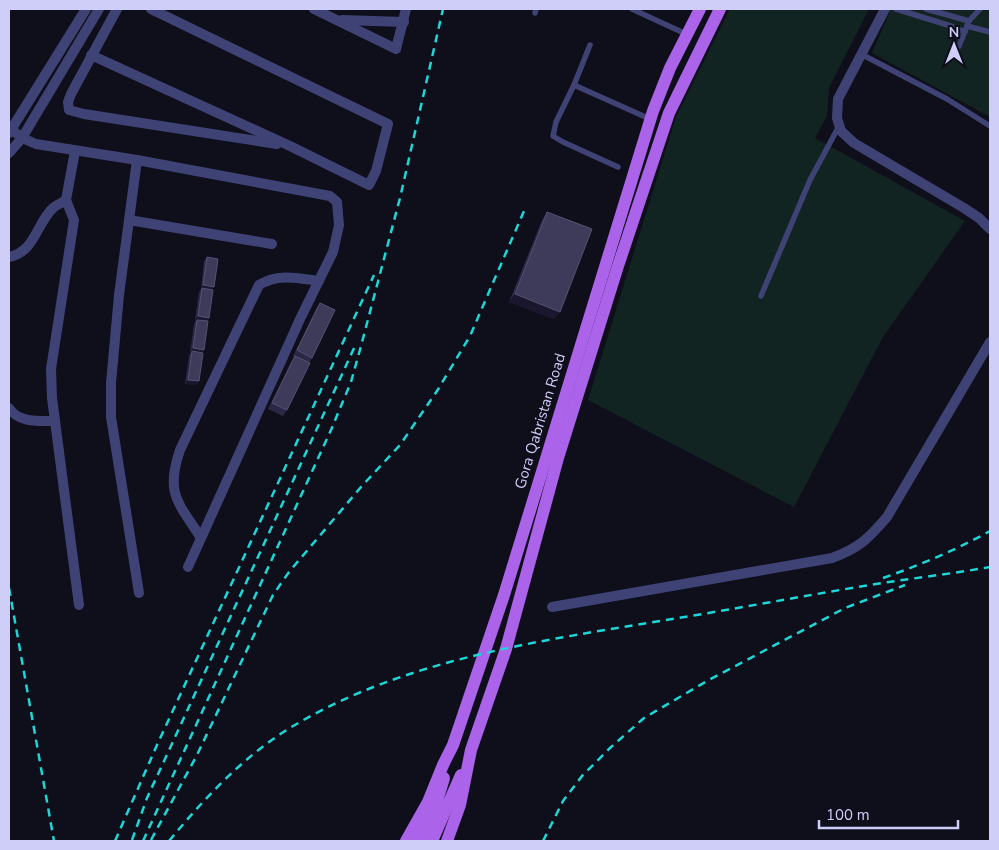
<svg xmlns="http://www.w3.org/2000/svg" width="999" height="850" font-family="'Nunito Sans',sans-serif">
<rect width="100%" height="100%" fill="#0f0e1b"/>
<!-- green -->
<g fill="#122422">
<path d="M730 9H869L829 88 827 116 815 138 965 221 883 337 794 507 588 400 676 117Z"/>
<path d="M891 9H990V117L872 53Z"/>
</g>
<g fill="none" stroke-linecap="round" stroke-linejoin="round">
<!-- lane -->
<g stroke="#3f4274" stroke-width="5.5">
<path d="M632 9 686 34"/>
<path d="M896 9 951 26 965 32"/>
<path d="M926 9 969 21"/>
<path d="M535 13 536 9"/>
<path d="M967 26 990 32"/>
<path d="M590 45 574 85 556 122 553 136 563 142 618 167"/>
<path d="M861 54 947 99 990 126"/>
<path d="M952 55 959 46 969 21 980 9"/>
<path d="M574 85 650 119"/>
<path d="M761 296 810 180 839 126"/>
</g>
<!-- street -->
<g stroke="#3f4274" stroke-width="10">
<path d="M117 9 71 94 68 102 69 110 84 114 277 144"/>
<path d="M314 9 396 49 406 9"/>
<path d="M885 9 838 99 837 118 841 131 854 143 964 208 979 218 990 229"/>
<path d="M342 20 404 22"/>
<path d="M91 55 290 146 369 185 376 171 388 124 151 9"/>
<path d="M9 127 22 138 36 144 137 160 330 196 337 202 339 225 333 252 301 317 188 567"/>
<path d="M9 133 86 9"/>
<path d="M75 151 66 200 74 220 51 369 52 398 79 605"/>
<path d="M9 153 22 138 99 9"/>
<path d="M137 160 119 295 111 383V417L139 593"/>
<path d="M129 220 272 244"/>
<path d="M9 257C35 252 36 224 53 208 56 205 62 203 66 200"/>
<path d="M9 408C18 423 39 421 55 421"/>
<path d="M201 538C178 502 165 494 180 450L259 285C278 273 298 278 319 281"/>
<path d="M552 607 832 558C859 548 868 539 887 517L990 342"/>
</g>
<!-- primary -->
<g stroke="#ab63ea" stroke-width="12">
<path d="M406 841 428 802 443 765 453 745 504 595 653 111 670 68 700 9"/>
<path d="M419 841 432 818 444 778"/>
<path d="M432 841 461 775"/>
<path d="M447 841 460 805 471 750 506 649 558 458 618 266 669 113 720 9"/>
</g>
<!-- rail -->
<g stroke="#1cd6d7" stroke-width="2.5" stroke-dasharray="8 6" stroke-linecap="butt">
<path d="M883 578C920 565 956 550 990 531"/>
<path d="M9 588 54 841"/>
<path d="M132 840 147 798 355 346"/>
<path d="M151 840 197 755 273 595 289 572 361 487 400 445 437 391 470 336 524 211"/>
<path d="M115 841 157 745 374 275"/>
<path d="M143 841 331 430 351 382 361 346 400 198 443 9"/>
<path d="M169 841C203 800 240 760 285 731 397 661 532 642 660 621 736 609 812 594 889 582 922 577 957 573 990 567"/>
<path d="M543 841 563 801 582 776 610 748 644 718 707 681 845 608 905 585"/>
</g>
</g>
<!-- wall -->
<g fill="#2b2847">
<path d="M547 212 560 312 554 319 509 302 542 220Z"/>
<path d="M207 257 214 287 212 290 209 318 207 321 204 350 202 353 199 381 196 385 185 384 189 355 191 352H190L194 324 196 320H195L199 292 201 289 204 261Z"/>
<path d="M320 303 312 358 309 363 287 410 283 416 268 409 291 362 294 357 293 356 316 309Z"/>
</g>
<!-- shaded-wall -->
<g fill="#19162e">
<path d="M203 285 214 287 211 291 202 288 200 289Z"/>
<path d="M515 294 560 312 554 319 509 302Z"/>
<path d="M198 316 209 318 206 322 195 320Z"/>
<path d="M193 348 204 350 201 354 190 352Z"/>
<path d="M188 380 199 381 196 385 185 384Z"/>
</g>
<!-- building -->
<g fill="#3d3a5a" stroke="#545173">
<path d="M547 212 592 229 560 312 515 294Z"/>
<path d="M207 257 218 259 214 287 203 285Z"/>
<path d="M202 288 213 290 209 318 198 316Z"/>
<path d="M320 303 335 310 312 358 297 350Z"/>
<path d="M197 320 208 321 204 350 193 348Z"/>
<path d="M192 351 203 353 199 381 188 380Z"/>
<path d="M295 356 310 363 287 410 272 403Z"/>
</g>
<g text-anchor="middle" dominant-baseline="central" stroke-width="4.5" stroke-linejoin="round" paint-order="stroke">
<!-- street labels -->
<g font-size="15" fill="#cfcef9" stroke="#0f0e1b">
<text transform="translate(540 421) rotate(-73)">Gora Qabristan Road</text>
</g>
</g>
<!-- border -->
<rect width="999" height="850" fill="none" stroke="#cfcef9" stroke-width="20"/>
<!-- north arrow -->
<g transform="translate(954 45)" stroke="#0f0e1b" stroke-width="4" paint-order="stroke">
<path d="M0-4L9 19L0 12L-9 19Z" fill="#cfcef9"/>
<text y="-8" font-size="14" font-weight="bold" text-anchor="middle" fill="#cfcef9">N</text>
</g>
<!-- scale -->
<path d="M819 820v8h139v-8" fill="none" stroke="#cfcef9" stroke-width="2.5"/>
<text x="826" y="820" font-size="15" fill="#cfcef9" stroke="#0f0e1b" stroke-width="4" paint-order="stroke">100 m</text>
</svg>
